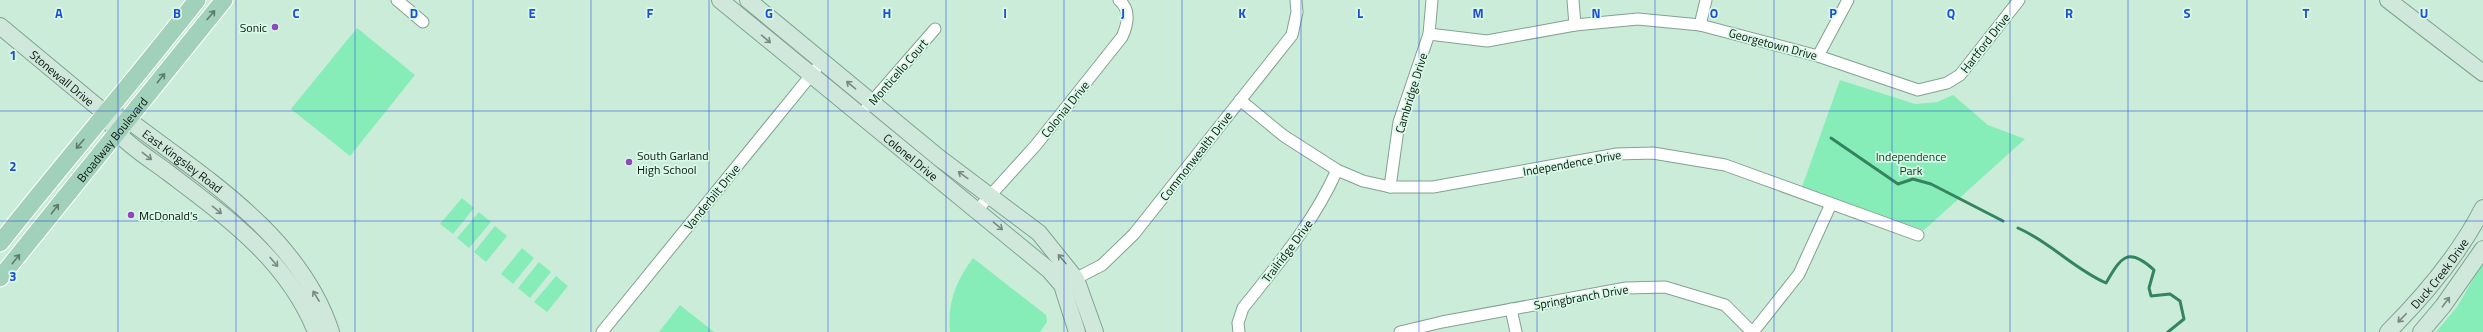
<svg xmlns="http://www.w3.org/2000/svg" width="2483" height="332" font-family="'Titillium Web',sans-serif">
<rect width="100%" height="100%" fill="#cbecd9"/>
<!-- green -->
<g fill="#86edb9">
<path d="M357 28 415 75 350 156 291 109Z"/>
<path d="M1840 80 1915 104 1937 102 1953 95 1988 125 2025 139 1924 230 1802 187Z"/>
<path d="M462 198 474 208 453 234 440 224Z"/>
<path d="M479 212 491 222 469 248 457 238Z"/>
<path d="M495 226 507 236 486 262 474 252Z"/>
<path d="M522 248 534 258 513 284 501 274Z"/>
<path d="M973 258 1046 315 1047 322 1040 332H950C947 303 956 281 973 258Z"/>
<path d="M539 262 551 272 530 298 518 288Z"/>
<path d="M2483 262V332H2436L2457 307Z"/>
<path d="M556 276 568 286 547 312 534 302Z"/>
<path d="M680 305 714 332H659Z"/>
</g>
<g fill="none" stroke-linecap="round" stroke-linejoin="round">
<!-- stream -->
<g stroke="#34845f" stroke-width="3">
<path d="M1831 138 1898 184 1913 179 1931 184 2003 221"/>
<path d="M2018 228C2050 242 2074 269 2106 283 2121 257 2128 246 2154 270L2149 288 2151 296 2170 294 2180 301 2184 319 2168 332"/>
</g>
<defs>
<g id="street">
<path d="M397 0 423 22"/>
<path d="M1573 0 1575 25"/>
<path d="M1700 25 1706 0"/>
<path d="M1429 34 1487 41 1575 25 1638 19 1700 25 1818 56 1918 90 1947 83 1960 75 2019 0"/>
<path d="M1818 56 1848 0"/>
<path d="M1240 100 1284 136 1337 170 1363 181 1390 187H1433L1617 154 1653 153 1725 165 1918 235"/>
<path d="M867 107 935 29"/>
<path d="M1390 187 1399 122 1429 34 1432 0"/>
<path d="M978 209 1036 145 1122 37C1128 24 1131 10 1119 0"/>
<path d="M1069 282 1102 265 1134 234 1292 35 1297 12 1296 0"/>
<path d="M1511 309 1516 332"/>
<path d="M602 332 816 69"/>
<path d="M1239 332 1238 323 1243 308C1278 264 1314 222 1337 170"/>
<path d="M1400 332 1442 322 1626 288 1665 287 1725 305 1752 332"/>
<path d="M1753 332 1799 274 1831 204"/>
</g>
<g id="secondary">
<path id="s1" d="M720 0 1049 270 1062 285 1077 332"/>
<path d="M748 0 938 157 1039 233 1076 279 1095 332"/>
<path d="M2388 0 2483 73"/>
<path id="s2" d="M0 26 106 114C109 120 112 127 117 132 131 148 153 161 170 174 228 218 288 261 316 332"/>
<path id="s3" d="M115 116 127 119C204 177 300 236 331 332"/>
<path id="s4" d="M2388 332C2425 295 2459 255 2483 208"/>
<path d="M2421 332 2443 306 2483 249"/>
</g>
<g id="primary">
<path d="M0 243C65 161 133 82 197 0"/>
<path id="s5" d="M0 278 224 0"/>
</g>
</defs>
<!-- street casing -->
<use href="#street" stroke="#82a290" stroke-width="13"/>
<!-- secondary casing -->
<use href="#secondary" stroke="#82a290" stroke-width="18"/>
<!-- primary casing -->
<use href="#primary" stroke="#fff" stroke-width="19"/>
<!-- street -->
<use href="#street" stroke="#fff" stroke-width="11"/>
<!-- secondary -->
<use href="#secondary" stroke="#d0e8dc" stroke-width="16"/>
<!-- primary -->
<use href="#primary" stroke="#a1d1b9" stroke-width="17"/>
</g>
<!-- one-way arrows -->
<defs><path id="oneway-shaft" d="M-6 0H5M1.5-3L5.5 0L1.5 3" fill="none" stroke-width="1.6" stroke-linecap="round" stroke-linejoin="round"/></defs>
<g stroke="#5e7d6d">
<use href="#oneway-shaft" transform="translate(211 15) rotate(-50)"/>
<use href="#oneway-shaft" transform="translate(161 78) rotate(-51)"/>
<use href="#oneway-shaft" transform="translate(80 144) rotate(131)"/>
<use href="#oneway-shaft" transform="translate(55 209) rotate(-53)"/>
<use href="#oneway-shaft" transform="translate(16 259) rotate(-51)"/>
</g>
<g stroke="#778a81">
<use href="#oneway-shaft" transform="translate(766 39) rotate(40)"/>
<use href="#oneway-shaft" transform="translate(851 85) rotate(-140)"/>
<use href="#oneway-shaft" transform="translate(147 156) rotate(38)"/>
<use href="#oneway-shaft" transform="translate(963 175) rotate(-144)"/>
<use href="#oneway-shaft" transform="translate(217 210) rotate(39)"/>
<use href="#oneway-shaft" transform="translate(998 226) rotate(39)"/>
<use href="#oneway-shaft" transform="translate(1062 259) rotate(-131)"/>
<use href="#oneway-shaft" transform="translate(274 262) rotate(50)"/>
<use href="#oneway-shaft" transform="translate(316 296) rotate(-121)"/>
<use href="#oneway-shaft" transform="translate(2446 302) rotate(-53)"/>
<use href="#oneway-shaft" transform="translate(2402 318) rotate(134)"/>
</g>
<!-- grid -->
<path fill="none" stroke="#1d4ed8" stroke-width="1" stroke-opacity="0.55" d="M118 0V332M236 0V332M355 0V332M473 0V332M591 0V332M709 0V332M828 0V332M946 0V332M1064 0V332M1182 0V332M1301 0V332M1419 0V332M1537 0V332M1655 0V332M1774 0V332M1892 0V332M2010 0V332M2128 0V332M2247 0V332M2365 0V332M0 111H2483M0 221H2483"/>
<!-- markers -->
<g fill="#9048ba" stroke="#d8f9e6" stroke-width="1.5">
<circle cx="275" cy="27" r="4"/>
<circle cx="629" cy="162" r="4"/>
<circle cx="131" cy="215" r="4"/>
</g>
<g text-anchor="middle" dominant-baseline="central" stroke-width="3.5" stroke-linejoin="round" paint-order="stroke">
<!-- poi labels -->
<g font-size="12" fill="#0b1711" stroke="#d8f9e6" text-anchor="start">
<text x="267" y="27" text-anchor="end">Sonic</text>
<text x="637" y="155">South Garland<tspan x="637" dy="14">High School</tspan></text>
<text x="139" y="215">McDonald's</text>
</g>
<!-- street labels -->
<g font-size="12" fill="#0b1711" stroke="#d8f9e6">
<text transform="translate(1985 43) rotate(-52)">Hartford Drive</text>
<text transform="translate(1773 44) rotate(15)">Georgetown Drive</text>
<text transform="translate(898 72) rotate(-49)">Monticello Court</text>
<text stroke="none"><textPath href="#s2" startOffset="81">Stonewall Drive</textPath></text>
<text transform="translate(1411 93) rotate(-73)">Cambridge Drive</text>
<text transform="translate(1065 109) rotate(-51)">Colonial Drive</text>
<text stroke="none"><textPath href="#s5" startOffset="178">Broadway Boulevard</textPath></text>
<text stroke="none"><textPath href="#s1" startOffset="247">Colonel Drive</textPath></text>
<text transform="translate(1196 156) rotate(-52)">Commonwealth Drive</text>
<text stroke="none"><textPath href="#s3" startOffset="82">East Kingsley Road</textPath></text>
<text transform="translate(1572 163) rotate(-10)">Independence Drive</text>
<text transform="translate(712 197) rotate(-51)">Vanderbilt Drive</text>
<text transform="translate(1287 251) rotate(-53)">Trailridge Drive</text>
<text stroke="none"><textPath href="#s4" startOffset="78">Duck Creek Drive</textPath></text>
<text transform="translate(1581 297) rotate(-10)">Springbranch Drive</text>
</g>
<!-- park labels -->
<g font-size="12" fill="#0a3925" stroke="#d8f9e6">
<text x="1911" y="156">Independence<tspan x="1911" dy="14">Park</tspan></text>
</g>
</g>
<g font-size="13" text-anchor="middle" font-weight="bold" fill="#1d4ed8" stroke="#d8f9e6" stroke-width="3.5" stroke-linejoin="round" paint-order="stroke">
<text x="59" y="18">A</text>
<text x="177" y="18">B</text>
<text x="296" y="18">C</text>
<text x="414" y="18">D</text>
<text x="532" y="18">E</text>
<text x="650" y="18">F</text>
<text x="769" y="18">G</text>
<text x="887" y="18">H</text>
<text x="1005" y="18">I</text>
<text x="1123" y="18">J</text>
<text x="1242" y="18">K</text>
<text x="1360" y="18">L</text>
<text x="1478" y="18">M</text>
<text x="1596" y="18">N</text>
<text x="1714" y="18">O</text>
<text x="1833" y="18">P</text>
<text x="1951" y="18">Q</text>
<text x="2069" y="18">R</text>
<text x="2187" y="18">S</text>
<text x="2306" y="18">T</text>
<text x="2424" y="18">U</text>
<text x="13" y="60">1</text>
<text x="13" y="171">2</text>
<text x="13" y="281">3</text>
</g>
</svg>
